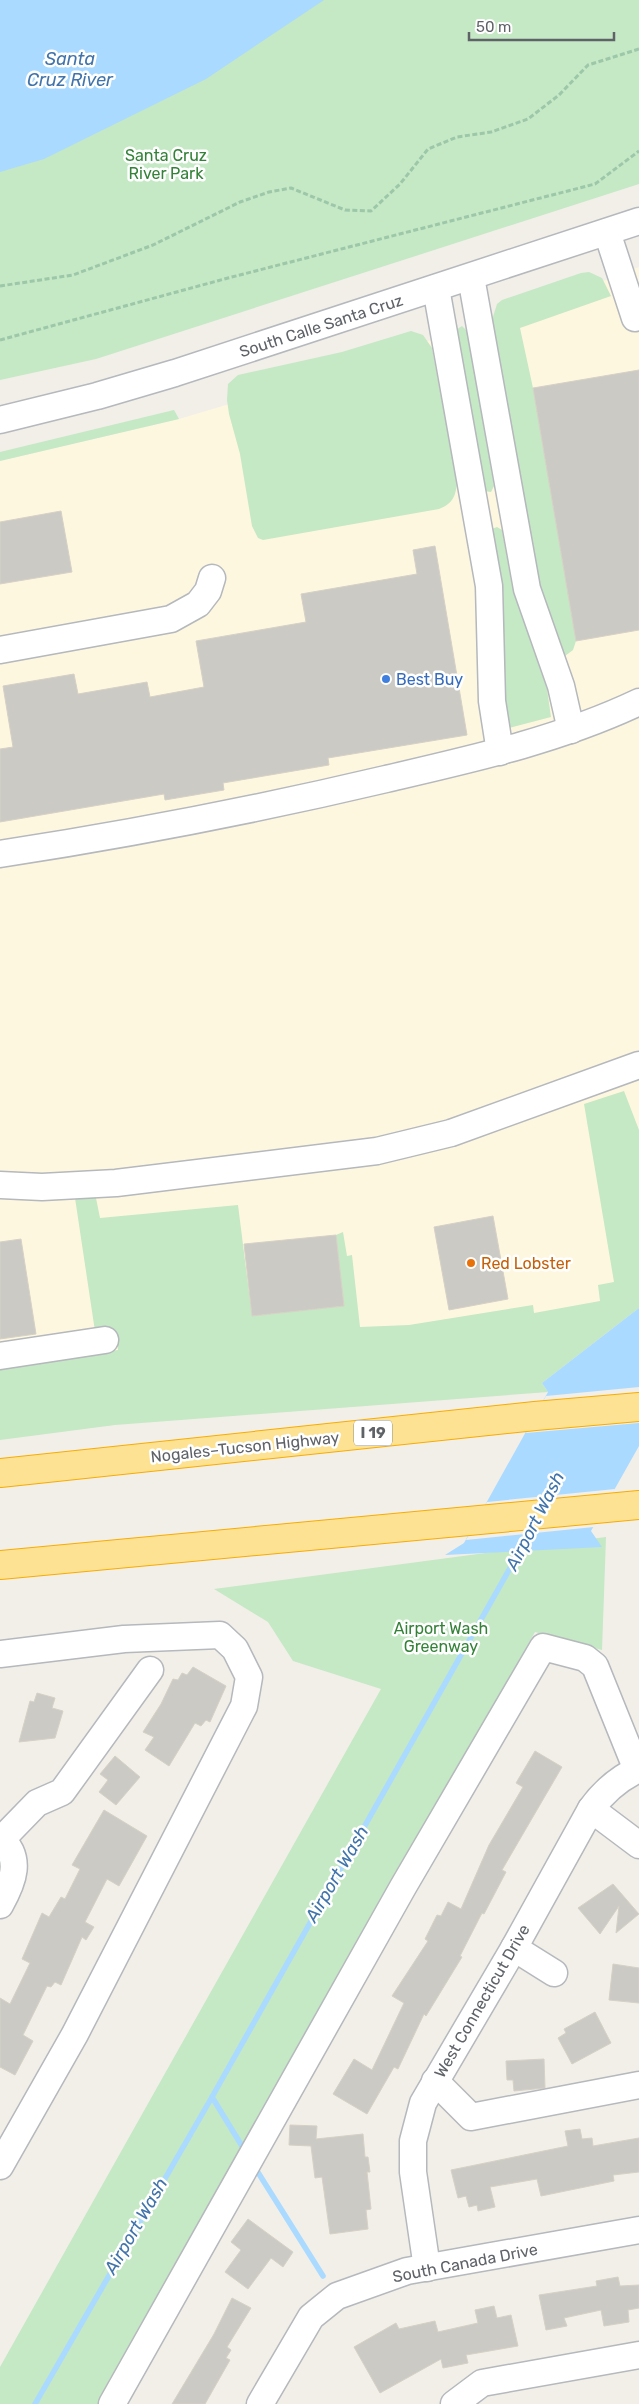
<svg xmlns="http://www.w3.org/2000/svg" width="639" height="2404" font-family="Rubik,sans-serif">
<rect width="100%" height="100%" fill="#f1efe8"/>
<!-- commercial -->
<path fill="#fef7e0" d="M639 267V1295L606 1323 0 1391V461L179 419 243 400 391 352 522 313Z"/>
<!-- green -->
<g fill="#c5e8c5">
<path d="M0 0H639V184L96 359 0 380Z"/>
<path d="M589 272 602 278 611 296 520 328 533 388 576 641 573 650 565 656 562 655 538 591 492 320 497 304 502 300 581 273Z"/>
<path d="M462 326 467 331 494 486 491 492 484 491 456 330Z"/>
<path d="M411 331 423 335 432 348 457 482C456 497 452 504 439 509L263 540 258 538 252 526 240 454 229 414 227 400 228 384 238 375 342 352Z"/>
<path d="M174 410 179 419 0 461V452Z"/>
<path d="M497 527 502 530 512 586 547 689 551 717 509 728 506 722 492 529Z"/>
<path d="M624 1091 639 1130V1308L542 1383 548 1392 115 1425 0 1440V1366L118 1350 116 1336 96 1338 75 1198H96L100 1218 238 1205 252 1316 344 1306 336 1235 343 1232 347 1256 352 1255 360 1327 409 1325 533 1305 534 1313 600 1301 598 1285 614 1282 584 1104Z"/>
<path d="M606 1537 602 1650 535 1632 98 2404H0V2367L381 1689 293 1661 268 1622 214 1589Z"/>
</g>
<!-- water -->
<g fill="#aadaff">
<path d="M0 0H324L206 79 44 159 0 172Z"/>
<path d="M639 1308V1446L591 1531 602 1547 445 1555 464 1543 548 1392 542 1383Z"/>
</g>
<!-- pier -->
<g fill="#f1efe8">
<path d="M639 1387V1423L526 1433 546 1396Z"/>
<path d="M615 1489 594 1527 466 1540 487 1502Z"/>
</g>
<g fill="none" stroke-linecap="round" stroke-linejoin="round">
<!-- stream -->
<g stroke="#aadaff" stroke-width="5.5">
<path d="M212 2097 245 2151"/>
<path d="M254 2166 323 2276"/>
<path d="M35 2404 212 2097 523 1545"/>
</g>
</g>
<!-- building -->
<g fill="#cccac5" stroke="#d6d1c6">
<path d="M639 370V630L576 641 533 388Z"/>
<path d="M61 511 72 572 0 584V522Z"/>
<path d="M435 546 467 735 328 758 329 765 223 783 224 790 165 800 164 794 0 822V749L13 747 3 686 74 674 78 694 147 682 150 697 204 687 196 641 306 622 301 594 417 574 413 550Z"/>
<path d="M493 1216 508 1299 449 1310 434 1227Z"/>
<path d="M336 1235 344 1306 252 1316 244 1244Z"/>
<path d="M21 1239 36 1334 0 1339V1242Z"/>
<path d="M193 1667 226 1686 210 1722 206 1720 201 1726 195 1723 169 1766 145 1750 154 1737 143 1732 161 1704 173 1679 178 1680 182 1673 187 1675Z"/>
<path d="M37 1693 55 1698 52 1708 63 1711 55 1738 19 1742 30 1701 34 1702Z"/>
<path d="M535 1751 562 1767 502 1870 506 1872 484 1914 482 1913 460 1956 462 1957 426 2016 424 2014 398 2069 394 2067 367 2114 333 2094 354 2059 372 2070 404 2003 392 1996 428 1941 425 1939 437 1915 441 1916 448 1902 461 1909 489 1845 523 1787 516 1783Z"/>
<path d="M115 1756 140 1777 116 1805 99 1792 108 1780 100 1774Z"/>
<path d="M104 1810 147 1836 119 1886 107 1879 85 1922 94 1927 86 1940 82 1937 61 1985 55 1982 51 1987 47 1986 23 2035 33 2041 15 2075 0 2067V1998L10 2004 30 1963 22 1959 42 1913 49 1917 61 1897 65 1899 80 1869 72 1865Z"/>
<path d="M613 1884 639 1914 616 1933 619 1906 600 1934 578 1908Z"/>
<path d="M613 1964 639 1968V2003L609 2000Z"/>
<path d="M595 2012 611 2043 572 2064 558 2038 566 2033 564 2029Z"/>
<path d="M544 2059 545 2088 514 2091 513 2080H507L506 2061Z"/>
<path d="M290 2125 317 2126 316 2139 363 2134 365 2157H368L370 2172H367L371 2209 366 2210 368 2229 330 2234 322 2177 315 2178 311 2146 289 2145Z"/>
<path d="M580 2129 582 2139 592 2138 593 2146 639 2138V2172L613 2175 614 2181 541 2196 537 2179 490 2187 495 2207 478 2211 477 2205 469 2207 466 2196 458 2198 451 2170 568 2146 565 2131Z"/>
<path d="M248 2219 293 2252 283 2267 271 2258 248 2289 225 2272 241 2250 231 2242Z"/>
<path d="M618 2277 620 2286 639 2285V2308L628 2310 629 2322 604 2326 601 2310 564 2318 567 2326 546 2330 539 2295 597 2286 596 2281Z"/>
<path d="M232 2298 251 2308 227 2347 231 2350 226 2358 230 2360 205 2404H172L214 2334Z"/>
<path d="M494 2306 497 2318 511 2315 518 2346 466 2355 468 2363 443 2368 441 2359 380 2393 354 2347 396 2323 399 2329 435 2321 438 2332 478 2323 475 2310Z"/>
</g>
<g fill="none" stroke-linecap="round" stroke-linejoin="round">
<defs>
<g id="minor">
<path d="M607 232 635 318"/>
<path d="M471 277 527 589 561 686 571 730"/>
<path d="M436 288 489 586 492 701 500 752"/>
<path d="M0 420 97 396 175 373 639 221"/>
<path d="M0 650 171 619 198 604 208 591 212 578"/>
<path d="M0 854C130 834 259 809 386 779 472 759 559 740 639 702"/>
<path d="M0 1185 42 1187 116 1183 377 1151 451 1133 639 1065"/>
<path d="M0 1356 105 1340"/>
<path d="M0 1654 124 1639 220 1635 235 1649 249 1677 244 1706 75 2034 0 2166"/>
<path d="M591 1809 639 1845"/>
<path d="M0 1838C23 1858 13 1882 0 1905"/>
<path d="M2 1839 37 1803 62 1792 150 1670"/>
<path d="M514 1948 554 1973"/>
<path d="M435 2081 471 2117 639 2085"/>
<path d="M427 2268 413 2172V2141L423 2103 514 1948 591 1809C604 1791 619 1778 639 1769"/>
<path d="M112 2404 403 1887 543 1647 585 1658 595 1666 637 1770"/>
<path d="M260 2404 311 2317 337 2296 407 2271 639 2230"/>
<path d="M454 2404 482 2383 639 2355"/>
</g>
<g id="highway">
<path d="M0 1473 535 1416 639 1407"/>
<path d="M0 1565 639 1505"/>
</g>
</defs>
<!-- minor casing -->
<use href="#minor" stroke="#b5b8bc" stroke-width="29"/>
<!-- highway casing -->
<use href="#highway" stroke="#f9ab00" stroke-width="30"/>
<!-- path -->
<g stroke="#9cc7a9" stroke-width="3" stroke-dasharray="5 2.5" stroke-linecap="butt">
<path d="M0 286 73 275 153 245 240 202 269 192 291 188 345 210 371 211 400 184 428 149 457 137 491 132 528 119 559 95 588 65 639 49"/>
<path d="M0 340 228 278 595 184 639 151"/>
</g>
<!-- minor -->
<use href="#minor" stroke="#fff" stroke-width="26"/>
<!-- highway -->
<use href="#highway" stroke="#fde293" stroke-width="28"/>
</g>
<!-- markers -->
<circle fill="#3f7fe0" stroke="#fff" stroke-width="2" cx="386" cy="679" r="5"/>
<circle fill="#e8710a" stroke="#fff" stroke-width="2" cx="471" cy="1263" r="5"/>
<g text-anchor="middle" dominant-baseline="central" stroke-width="5" stroke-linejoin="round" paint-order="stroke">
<!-- shield labels -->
<rect fill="#fff" stroke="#8f9295" stroke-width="1" x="354" y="1420.5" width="38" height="25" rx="4"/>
<g font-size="15" font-weight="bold" fill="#5f6368">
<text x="373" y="1433">I 19</text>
</g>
<!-- park labels -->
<g font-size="16" fill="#348238" stroke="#fff">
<text x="166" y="155">Santa Cruz<tspan x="166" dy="18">River Park</tspan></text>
<text x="441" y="1628">Airport Wash<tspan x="441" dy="18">Greenway</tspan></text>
</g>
<!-- street labels -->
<g font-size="16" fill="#5f6368" stroke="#fff">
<text transform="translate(321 326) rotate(-18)">South Calle Santa Cruz</text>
<text transform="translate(245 1447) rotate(-6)">Nogales–Tucson Highway</text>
<text transform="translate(482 2001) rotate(-60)">West Connecticut Drive</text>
<text transform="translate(465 2263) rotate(-11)">South Canada Drive</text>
</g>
<!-- shop labels -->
<g font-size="16" fill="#366cbe" stroke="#fff" text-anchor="start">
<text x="396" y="679">Best Buy</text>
</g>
<!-- food labels -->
<g font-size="16" fill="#c56008" stroke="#fff" text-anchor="start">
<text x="481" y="1263">Red Lobster</text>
</g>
<!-- water labels -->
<g font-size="18" font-style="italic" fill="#4174aa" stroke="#fff">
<text x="70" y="59">Santa<tspan x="70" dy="21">Cruz River</tspan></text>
<text transform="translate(535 1521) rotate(-63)">Airport Wash</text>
<text transform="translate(337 1874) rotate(-60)">Airport Wash</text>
<text transform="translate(136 2226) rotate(-60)">Airport Wash</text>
</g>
</g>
<!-- scale -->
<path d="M469 32v8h145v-8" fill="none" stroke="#5f6368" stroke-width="2.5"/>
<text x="476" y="32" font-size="15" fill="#5f6368" stroke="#ffffff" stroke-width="4" paint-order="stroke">50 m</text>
</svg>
